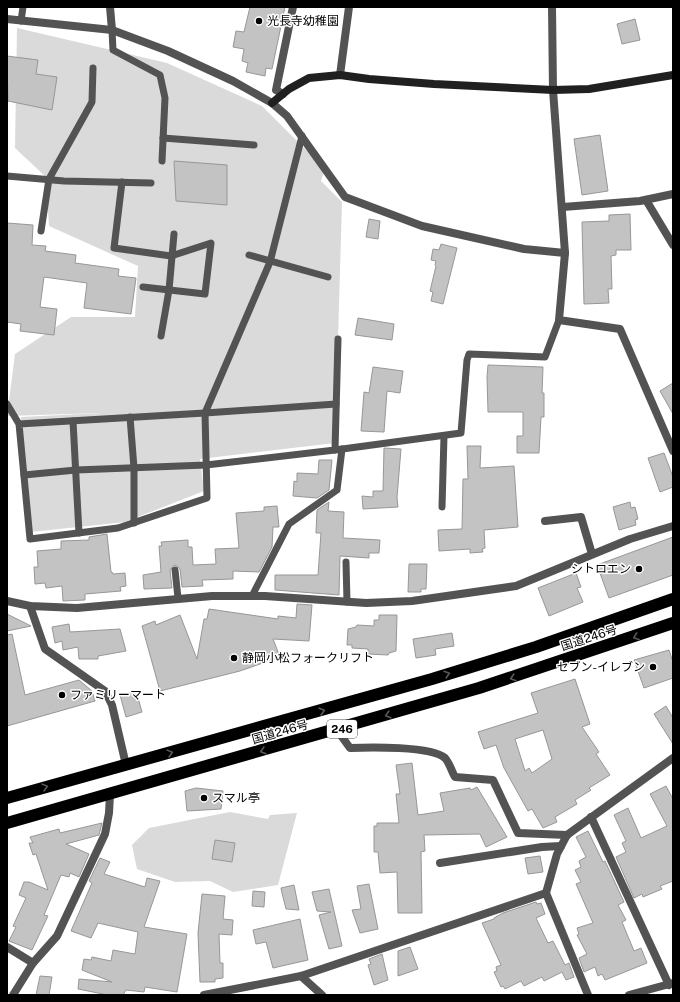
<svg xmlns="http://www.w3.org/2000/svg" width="680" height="1002" font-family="'Public Sans','Noto Sans JP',sans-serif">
<rect width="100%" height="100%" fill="#fff"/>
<!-- green -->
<g fill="#dadada">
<path d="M17 28 167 63 262 106 325 169 321 181 342 202 335 443 200 459 204 491 125 522 31 532 21 417 103 413 7 416 15 354 71 317H135L138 266 49 226 46 177 15 148Z"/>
<path d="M230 812 268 819 270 815 297 813 278 885 233 892 210 881 175 882 137 869 132 845 149 828Z"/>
</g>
<!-- building -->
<g fill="#c3c3c3" stroke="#979797" fill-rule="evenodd">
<path d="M250 7H285L272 69 266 68 265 76 246 72 248 63 242 61 244 49 233 47 236 31 244 32Z"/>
<path d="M635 19 640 40 622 44 617 24Z"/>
<path d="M7 56 38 60 36 74 57 77 52 110 8 101Z"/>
<path d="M600 135 608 191 582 195 574 139Z"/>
<path d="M174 161 227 165V205L176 201Z"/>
<path d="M630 214 631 250H616V255L611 256 612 289H608L609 303 584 304 582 222 609 221V215Z"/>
<path d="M369 219 380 221 378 239 366 237Z"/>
<path d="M7 223 33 225 32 245 46 246 45 251 76 255 75 263 119 269 118 276 136 278 131 314 84 308 87 283 44 277 40 307 57 309 54 335 20 331 21 324 7 322Z"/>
<path d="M441 244 457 248 443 304 431 301 433 292 430 291 436 266 435 265 436 261 431 260 433 249 439 250Z"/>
<path d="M358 318 394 324 392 340 355 335Z"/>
<path d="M488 365 543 367 542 393H544V417H541L539 453H517V436H523V412H488L487 377Z"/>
<path d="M373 367 403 371 400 393 387 391 384 432 361 431 364 392 369 393Z"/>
<path d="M673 383V414L660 391Z"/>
<path d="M467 446H481L480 468 514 466 518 527 484 530 485 548 482 549 483 552 470 553V549L439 551 438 530 462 529 463 479H468Z"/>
<path d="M384 448 401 449 397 497 398 507 363 509 362 496 373 497V491H383Z"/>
<path d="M664 453 673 477V487L660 492 648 458Z"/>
<path d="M319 460H332L329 490 317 498 293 496 294 481 297 482V473L318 474Z"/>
<path d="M329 502 328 511 344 512 343 538 380 540 379 553H369V558L340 556 339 595 275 590V575H318L321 533H316L317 510Z"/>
<path d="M630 502 631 508 635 507 638 519 635 520 636 525 619 530 613 507Z"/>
<path d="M277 506 279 527H273L272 547 259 572 233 571V579L202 580 203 586 182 587 180 569 177 566 174 565 170 570 172 588 144 589 143 575 161 572 159 546H162L161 542 188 540V547H192L193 565 216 564 215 549 239 548 236 513 264 511V507Z"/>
<path d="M107 534 111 572H112L113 574 125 573 126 586 120 587 121 591 85 594V600L63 601 62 586 46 588 45 583 35 584 34 567H38L37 551 61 549V541L89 540V537Z"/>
<path d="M673 537V575L609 598 597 565Z"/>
<path d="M409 564H427L426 589H421V592H408Z"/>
<path d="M576 573 581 587 577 588 583 602 549 616 538 588Z"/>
<path d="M297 604 312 605 309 641 273 639 280 657 240 671 160 691 142 626 155 621 156 625 180 615 197 659 204 619H207L209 609 278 619V616L296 618Z"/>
<path d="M7 614 31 626 7 631Z"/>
<path d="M379 615H397L396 651 389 653 388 655 368 654V649L352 648V645H347L348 629 356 627 357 625 374 626V620H379Z"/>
<path d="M69 624 70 632 120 629 126 651 98 656V659H79L78 647 63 650 62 641 55 643 52 627Z"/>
<path d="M452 633 454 646 435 649 436 655 416 658 413 639Z"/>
<path d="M12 634 25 695 79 680 92 691 95 701 7 726V635Z"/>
<path d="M669 650 673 662V678L644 688 634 660Z"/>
<path d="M575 679 590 724 582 727 599 752 596 754 610 775 589 788 591 790 575 800 577 804 555 817 557 822 543 828 532 809 528 811 504 768 496 745 484 749 478 732 538 713 531 693ZM543 730 552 759 532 773 529 768 525 771 515 739Z"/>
<path d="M136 691 142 712 126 717 120 695Z"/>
<path d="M666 706 673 718V744L654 714Z"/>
<path d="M412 763 418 815 444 811 440 793 470 788 471 790 477 787 507 837 486 847 480 834 424 835 425 851 421 852 422 913H398L397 872 380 873 378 852H374V826H377V823H399L396 794H400L396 765Z"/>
<path d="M666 786 673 799V881L660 886 662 889 643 897 642 894 634 898 616 857 626 852 622 843 626 841 614 815 628 808 641 838 667 826 650 794Z"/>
<path d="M196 788 223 791 221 809 187 811 185 791Z"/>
<path d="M102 823 99 835 66 844 89 854 79 877 70 873 69 877 61 875 44 915 48 916 32 950 9 941 16 927 13 926 26 898 19 895 24 882H29L48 890 36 854 33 855 29 843H33L30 837 59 829 60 833Z"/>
<path d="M588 831 603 862 605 861 624 902 618 905 626 920 622 922 634 951 641 948 647 963 605 980 602 974 598 976 595 967 584 972 579 958 587 954 577 935 579 934 577 928 593 923 576 884 581 882 575 870 581 867 579 861 586 857 576 837Z"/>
<path d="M215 840 235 843 232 862 212 859Z"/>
<path d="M540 856 543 872 528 874 525 858Z"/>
<path d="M100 858 110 862 104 874 145 887 147 878 160 881 144 927 187 934 177 992 145 987 144 992 126 990 123 995H108L78 989 79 979 112 982 82 970 84 959 91 960 92 957 111 961 113 950 135 954 138 932 98 923 91 938 71 931 92 883 89 881Z"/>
<path d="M369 884 378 929 360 933 352 910 361 909 357 886Z"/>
<path d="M294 885 299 910 286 909 282 893 281 888Z"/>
<path d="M329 889 342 946 329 949 319 915 331 912 317 911 312 892Z"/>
<path d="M253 891 265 892 264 907 252 906Z"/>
<path d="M202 894 225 896 223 919 233 920 232 935 219 934 220 963H223V978L215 979V982H200L198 933Z"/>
<path d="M536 902 537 904 541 903 545 914 536 918 548 943 553 941 565 965 569 963 574 977 566 980 562 972 544 981 542 977 524 986 521 981 505 989 503 986 501 987 494 972 497 971 496 967 501 965 482 923 494 919V918L503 913Z"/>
<path d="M300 919 308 960 273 968 266 942 256 944 253 930Z"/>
<path d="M410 947 418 969 398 976V951Z"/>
<path d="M382 954 388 980 374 985 368 965 371 964 369 959Z"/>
<path d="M40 976 52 977 49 995H36Z"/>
</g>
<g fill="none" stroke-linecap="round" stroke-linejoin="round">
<!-- lane -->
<g stroke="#535353" stroke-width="7">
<path d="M21 21 23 7"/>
<path d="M112 30 113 50 160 75 165 98 162 161"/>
<path d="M302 136 270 262 205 413 336 404"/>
<path d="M163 138 254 145"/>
<path d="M7 176 64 181 151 183"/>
<path d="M122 182 114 248 171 256 211 243 205 294 143 287"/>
<path d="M41 231 49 179 92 102 93 68"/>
<path d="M249 255 328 277"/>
<path d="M161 336 169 290 174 234"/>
<path d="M7 404 19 424 30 539 118 528 207 498 205 413 19 424"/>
<path d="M130 417 134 468V523"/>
<path d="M73 421 79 533"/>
<path d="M335 450 461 433 467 360 469 354 545 357 559 320"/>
<path d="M24 475 76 470 206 465 335 450 338 339"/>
<path d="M442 507 444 436"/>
<path d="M346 562 347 602"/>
<path d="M175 570 178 598"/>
<path d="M252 596 289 524 337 490 342 449"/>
</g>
<!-- street -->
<g stroke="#535353" stroke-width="8">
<path d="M110 7 112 30"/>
<path d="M552 7 553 90 565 253 559 320 620 329 673 451"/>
<path d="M7 19 112 30 168 51 233 81 272 103 287 116 345 197 422 226 524 249 565 253"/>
<path d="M340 75 349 7"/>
<path d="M283 94 276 90 293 7"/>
<path d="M646 200 673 245"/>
<path d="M563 207 640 201 673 194"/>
<path d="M545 521 581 517 592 554"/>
<path d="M7 601 30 606 77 608 212 596H265L366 603 412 601 516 586 630 539 673 526"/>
<path d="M30 606 45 649 105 691 112 705 126 765"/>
<path d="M337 730 350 748C369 747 432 746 445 758 449 762 452 772 455 777L493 780 518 833 567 835"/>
<path d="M591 817 669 985"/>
<path d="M440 863 542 847 561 846"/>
<path d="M7 947 33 963"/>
<path d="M301 976 322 995"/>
<path d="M13 995 33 963 57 936 105 834 109 813 110 794"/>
<path d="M204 995 301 976 546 893"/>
<path d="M588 995 546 893 557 854 567 835 673 758"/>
<path d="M629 995 673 983"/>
</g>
<!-- secondary -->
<path stroke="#202020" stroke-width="8" d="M272 103 289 89 309 78 340 75 369 79 434 84 553 90 589 89 673 75"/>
<!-- highway -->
<g stroke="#000" stroke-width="12">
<path d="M7 798 432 679 536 647 673 599"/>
<path d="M7 823 479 688 673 623"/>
</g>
</g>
<!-- one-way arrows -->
<defs><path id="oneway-chevron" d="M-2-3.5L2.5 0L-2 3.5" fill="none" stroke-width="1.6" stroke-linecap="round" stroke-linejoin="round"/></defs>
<g stroke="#595959">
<use href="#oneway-chevron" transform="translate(636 637) rotate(160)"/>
<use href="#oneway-chevron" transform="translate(447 674) rotate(-17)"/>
<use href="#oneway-chevron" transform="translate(513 678) rotate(162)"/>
<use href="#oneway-chevron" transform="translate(322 711) rotate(-16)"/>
<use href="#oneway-chevron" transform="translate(388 715) rotate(163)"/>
<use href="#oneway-chevron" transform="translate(263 751) rotate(164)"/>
<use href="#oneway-chevron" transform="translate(170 753) rotate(-15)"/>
<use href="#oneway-chevron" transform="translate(45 787) rotate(-15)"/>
</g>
<!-- markers -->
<g fill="#000" stroke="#fff" stroke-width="1.5">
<circle cx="259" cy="21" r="4"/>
<circle cx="639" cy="569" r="4"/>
<circle cx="234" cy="658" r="4"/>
<circle cx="653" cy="667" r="4"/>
<circle cx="62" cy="695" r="4"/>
<circle cx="204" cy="798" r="4"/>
</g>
<g text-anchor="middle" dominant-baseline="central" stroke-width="3" stroke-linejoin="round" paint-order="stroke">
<!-- shield labels -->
<rect fill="#fff" stroke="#4c4c4c" stroke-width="1" x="327" y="720" width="30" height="18" rx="3"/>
<g font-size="11" font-weight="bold" fill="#000">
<text x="342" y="729">246</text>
</g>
<!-- poi labels -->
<g font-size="12" fill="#000" stroke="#fff" text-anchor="start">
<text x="267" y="21">光長寺幼稚園</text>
<text x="631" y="569" text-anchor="end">シトロエン</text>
<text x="242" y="658">静岡小松フォークリフト</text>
<text x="645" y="667" text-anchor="end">セブン-イレブン</text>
<text x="70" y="695">ファミリーマート</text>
<text x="212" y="798">スマル亭</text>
</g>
<!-- street labels -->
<g font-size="12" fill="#000" stroke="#fff">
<text transform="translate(589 638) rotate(-18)">国道246号</text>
<text transform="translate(280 732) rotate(-16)">国道246号</text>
</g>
</g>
<!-- border -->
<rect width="680" height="1002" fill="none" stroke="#000000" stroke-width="16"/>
</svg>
